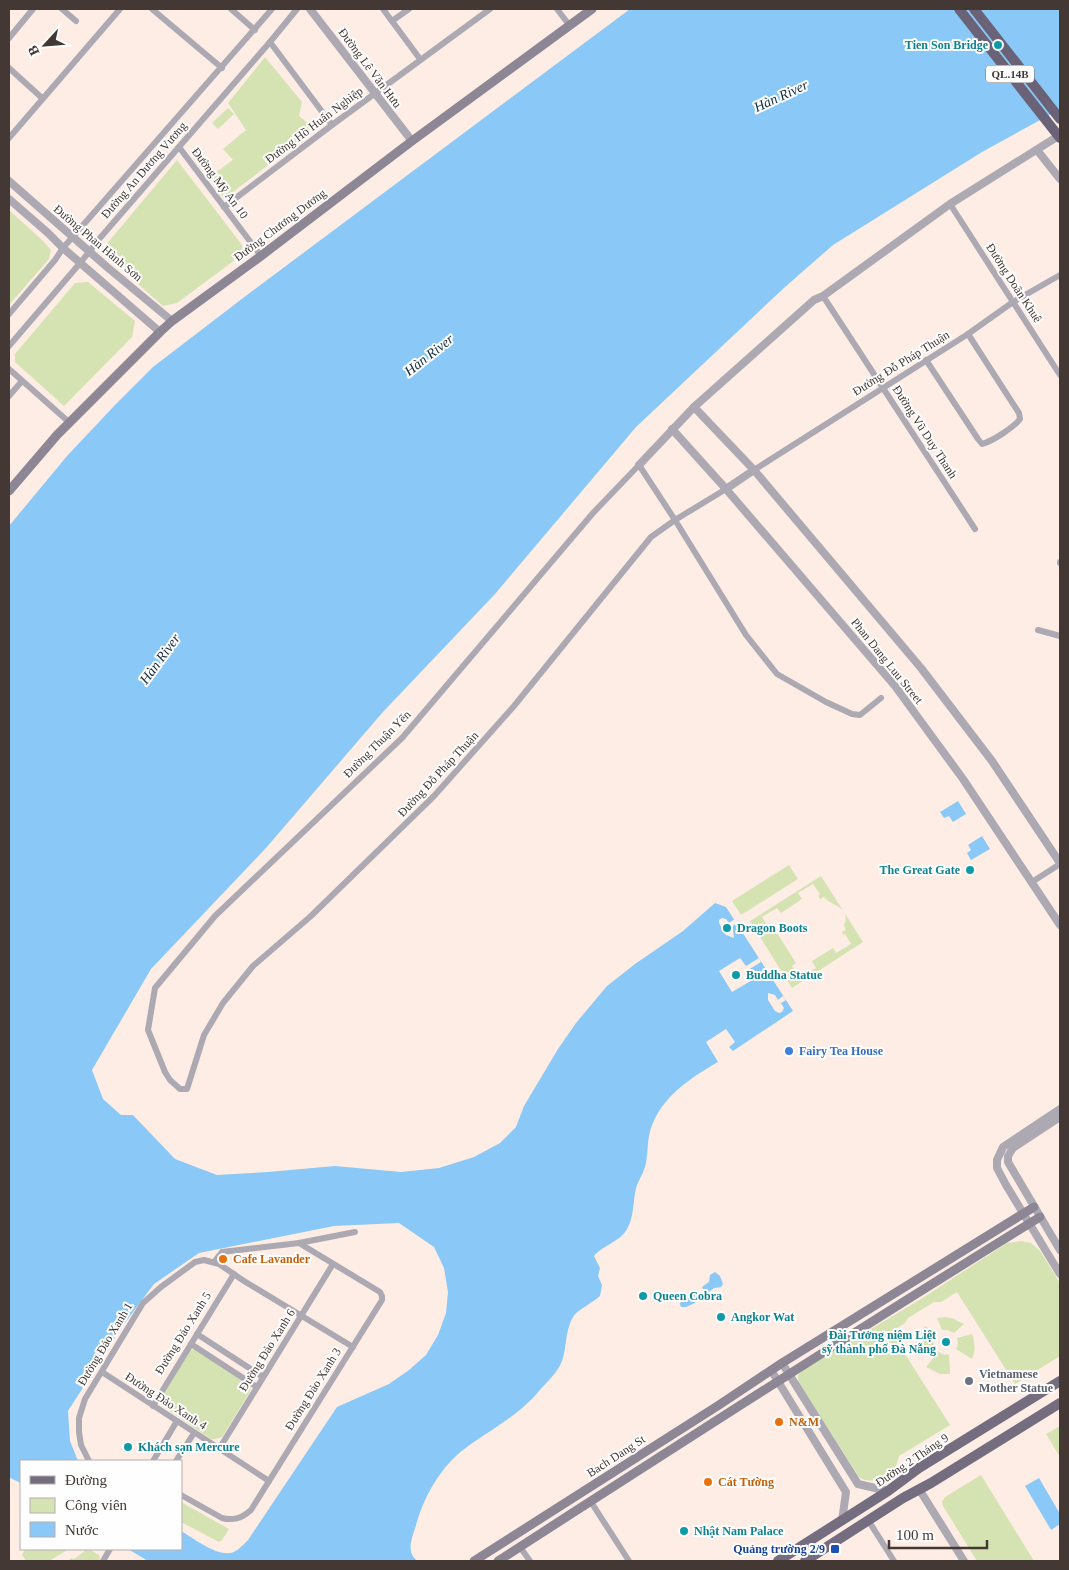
<svg xmlns="http://www.w3.org/2000/svg" width="1069" height="1570" font-family="'Times New Roman',serif">
<rect width="100%" height="100%" fill="#feede5"/>
<!-- green -->
<g fill="#d5e3b2" fill-rule="evenodd">
<path d="M265 57 302 102 299 116 315 129 224 199 209 177 233 160 223 149 246 130 228 103Z"/>
<path d="M228 108 234 114 218 129 212 123Z"/>
<path d="M177 160 242 245 243 254 177 303 163 306 104 254 105 246Z"/>
<path d="M9 210 43 241 51 250 49 259 9 305Z"/>
<path d="M88 282 135 321 132 337 64 406 15 362V354L75 283Z"/>
<path d="M789 865 798 879 741 915 732 901Z"/>
<path d="M821 876 863 942 792 988 750 921ZM813 884 820 894 818 896 820 899 824 897C833 908 851 905 844 926L846 930 842 932 843 935 845 934 851 944 836 953 833 948 812 961 816 968 799 978 792 966 796 963 772 925 768 927 762 917 777 908 781 913 802 899 798 893Z"/>
<path d="M1021 1241 1031 1243 1040 1251 1060 1283V1356L1015 1384 957 1292 941 1302H934L908 1318 905 1323 891 1332 950 1425 899 1456 894 1473 883 1480 875 1481 865 1480 859 1477 798 1382V1375L803 1370 921 1299 1007 1243Z"/>
<path d="M945 1317 952 1318 964 1324 954 1333 947 1330H942L937 1318Z"/>
<path d="M925 1326 936 1334 933 1341 934 1346 918 1355V1339Z"/>
<path d="M972 1334C975 1342 976 1351 972 1359L956 1349 958 1345 957 1338Z"/>
<path d="M199 1349 251 1384 250 1392 222 1437 215 1439H211L161 1405 160 1400 190 1350Z"/>
<path d="M938 1352 945 1355 949 1354 950 1374H940L926 1367Z"/>
<path d="M1060 1426V1457L1046 1434Z"/>
<path d="M981 1475 1034 1561H977L943 1506 942 1502 945 1497Z"/>
<path d="M181 1502 229 1529 222 1540 219 1542 181 1522Z"/>
<path d="M25 1549H69L49 1561H26L22 1555Z"/>
<path d="M89 1549 100 1556 99 1561H68L71 1558 74 1559 86 1550Z"/>
</g>
<!-- water -->
<g fill="#8ac8f7">
<path d="M630 9H1060V109L982 152 833 245 785 287 636 427 495 594 382 713 266 848 151 969 92 1070 103 1099 121 1115H133L175 1159 217 1175 268 1172 335 1166 401 1172 439 1168 474 1157 500 1143 516 1127 524 1106 558 1049 576 1023 607 986 635 964 683 931 715 903 726 907 793 1011 733 1051 729 1047 735 1042 726 1029 706 1042 718 1062C688 1079 656 1101 649 1136 647 1146 648 1157 645 1167 643 1174 638 1181 636 1188 633 1201 634 1218 627 1229 620 1242 603 1245 594 1256L600 1268 598 1276 602 1285 600 1296C593 1303 578 1309 573 1317 565 1330 567 1347 562 1361 558 1372 547 1382 539 1391 517 1418 485 1432 458 1454 438 1472 423 1499 416 1525 414 1532 409 1544 411 1551 411 1554 415 1559 417 1561H148L128 1549H181V1531C193 1538 215 1555 229 1553 236 1553 243 1545 248 1540L337 1407 389 1384 409 1370 426 1355 438 1335 446 1313 448 1292 444 1268 434 1247 399 1223 334 1226 199 1253 154 1284 121 1328 68 1411 70 1441 78 1461H21V1483L10 1478H9V526L67 456 115 405 153 367 243 298Z"/>
<path d="M958 801 966 814 953 822 949 816 944 818 940 812Z"/>
<path d="M982 836 990 849 971 860 967 853 971 850 968 845Z"/>
<path d="M715 1272 720 1276 723 1284 721 1287 714 1288 706 1294 702 1287 709 1282 710 1275Z"/>
<path d="M696 1291 700 1297 697 1298 695 1303 686 1307H681L680 1304 681 1301 685 1300 686 1297Z"/>
<path d="M1039 1478 1060 1514V1524L1051 1530 1025 1486Z"/>
</g>
<!-- pier -->
<g fill="#feede5">
<path d="M722 918 726 919 729 923 735 919 737 923 731 927 733 930 734 938 726 935 719 923V920Z"/>
<path d="M740 958 746 966 759 958 761 962 748 970 754 979 732 992 719 971Z"/>
<path d="M768 993 775 995 778 1000 783 996 786 1000 781 1003 784 1008 782 1012 779 1013 775 1011 768 1000Z"/>
</g>
<g fill="none" stroke-linecap="round" stroke-linejoin="round">
<!-- minor -->
<g stroke="#ada9b3" stroke-width="6">
<path d="M62 9 76 21"/>
<path d="M152 9 222 68"/>
<path d="M231 9 255 30"/>
<path d="M383 9 420 59"/>
<path d="M557 9 570 26"/>
<path d="M392 21 409 9"/>
<path d="M9 38 33 9"/>
<path d="M270 42 332 125"/>
<path d="M9 68 42 98"/>
<path d="M9 138 120 9"/>
<path d="M179 147 261 256"/>
<path d="M950 204 1060 375"/>
<path d="M224 207 332 125 490 9"/>
<path d="M823 296 975 529"/>
<path d="M9 314 55 260 63 248 272 9"/>
<path d="M9 346 81 262 100 238 270 42 297 9"/>
<path d="M926 360 978 439 982 444C993 441 1014 427 1020 419L1019 413 968 334"/>
<path d="M9 369 70 423"/>
<path d="M9 396 22 381"/>
<path d="M754 470 968 334 1013 302 1060 275"/>
<path d="M726 489 675 520 651 537 514 706 434 796 311 916 253 966 223 1003 204 1035 187 1089H180L170 1080 165 1072 148 1030 155 988 215 916 402 738 593 513 639 465 675 520 746 635 777 674 826 702 852 714 860 715 881 698"/>
<path d="M1060 562V563"/>
<path d="M1038 630 1060 636"/>
<path d="M1032 882 1060 864"/>
<path d="M214 1262 222 1252 299 1243 355 1232"/>
<path d="M197 1334 263 1377"/>
<path d="M191 1344 257 1387"/>
<path d="M102 1372 269 1481"/>
<path d="M153 1406 234 1274"/>
<path d="M219 1449 333 1264"/>
<path d="M89 1461 81 1445 79 1432V1418L85 1399 143 1303 161 1287 195 1262 204 1260 219 1264 244 1281 353 1347"/>
<path d="M153 1461 177 1421"/>
<path d="M176 1461 194 1433"/>
<path d="M181 1495 222 1518C234 1521 242 1518 251 1510L382 1300V1296L380 1292 299 1243"/>
<path d="M591 1502 629 1561"/>
<path d="M868 1520 894 1561"/>
<path d="M520 1547 530 1561"/>
<path d="M103 1561 110 1549"/>
</g>
<!-- tertiary -->
<g stroke="#ada9b3" stroke-width="8">
<path d="M310 9 412 141"/>
<path d="M1037 150 1060 179"/>
<path d="M9 181 107 267 172 321"/>
<path d="M9 199 48 233 63 248 160 332"/>
<path d="M694 407 754 470 921 668 992 761 1060 863"/>
<path d="M672 429 726 489 895 686 963 779 1060 925"/>
<path d="M639 465 694 407 814 300 823 296 950 204 1060 135"/>
<path d="M726 489 754 470"/>
<path d="M1060 1109 1003 1147 997 1160V1168L1006 1185 1060 1274"/>
<path d="M1060 1117 1013 1148 1008 1156V1162L1060 1250"/>
<path d="M782 1363 858 1484 888 1491"/>
<path d="M771 1370 846 1492 842 1521"/>
<path d="M919 1489 964 1561"/>
</g>
<!-- secondary -->
<g stroke="#8c8695" stroke-width="9">
<path d="M9 491 57 435 160 332 172 321 261 256 412 141 592 9"/>
<path d="M474 1561 719 1405 782 1363 1034 1207"/>
<path d="M498 1561C678 1445 858 1329 1040 1217"/>
</g>
<!-- primary -->
<g stroke="#746d80" stroke-width="10">
<path d="M778 1561 888 1491 919 1468 1060 1381"/>
<path d="M805 1561 903 1498 931 1483 1060 1403"/>
</g>
<!-- trunk -->
<path stroke="#6a6276" stroke-width="10" d="M974 9 1060 119"/>
<!-- trunk-bridge -->
<path stroke="#6a6276" stroke-width="10" d="M959 9 1060 138"/>
</g>
<!-- markers -->
<g fill="#0f9aa8" stroke="#fefefe" stroke-width="2">
<circle cx="998" cy="45" r="5"/>
<circle cx="970" cy="870" r="5"/>
<circle cx="727" cy="928" r="5"/>
<circle cx="736" cy="975" r="5"/>
<circle cx="643" cy="1296" r="5"/>
<circle cx="721" cy="1317" r="5"/>
<circle cx="946" cy="1342" r="5"/>
<circle cx="128" cy="1447" r="5"/>
<circle cx="684" cy="1531" r="5"/>
</g>
<circle fill="#3f7fe0" stroke="#fefefe" stroke-width="2" cx="789" cy="1051" r="5"/>
<g fill="#e8710a" stroke="#fefefe" stroke-width="2">
<circle cx="223" cy="1259" r="5"/>
<circle cx="779" cy="1422" r="5"/>
<circle cx="708" cy="1482" r="5"/>
</g>
<circle fill="#6b7280" stroke="#fefefe" stroke-width="2" cx="969" cy="1381" r="5"/>
<rect fill="#1a4fb4" stroke="#fefefe" stroke-width="2" x="830" y="1544" width="10" height="10" rx="2.5"/>
<g text-anchor="middle" dominant-baseline="central" stroke-width="4" stroke-linejoin="round" paint-order="stroke">
<!-- shield labels -->
<rect fill="#fefefe" stroke="#7b7370" stroke-width="1" x="986" y="65.5" width="48" height="17" rx="4"/>
<g font-size="11" font-weight="bold" fill="#433833">
<text x="1010" y="74">QL.14B</text>
</g>
<!-- culture labels -->
<g font-size="12" font-weight="bold" fill="#0d838f" stroke="#fefefe" text-anchor="start">
<text x="988" y="45" text-anchor="end">Tien Son Bridge</text>
<text x="960" y="870" text-anchor="end">The Great Gate</text>
<text x="737" y="928">Dragon Boots</text>
<text x="746" y="975">Buddha Statue</text>
<text x="653" y="1296">Queen Cobra</text>
<text x="731" y="1317">Angkor Wat</text>
<text x="936" y="1335" text-anchor="end">Đài Tưởng niệm Liệt<tspan x="936" dy="14">sỹ thành phố Đà Nẵng</tspan></text>
<text x="138" y="1447">Khách sạn Mercure</text>
<text x="694" y="1531">Nhật Nam Palace</text>
</g>
<!-- street labels -->
<g font-size="12" fill="#433833" stroke="#fefefe">
<text transform="translate(370 68) rotate(53)">Đường Lê Văn Hưu</text>
<text transform="translate(314 125) rotate(-37)">Đường Hồ Huấn Nghiệp</text>
<text transform="translate(144 170) rotate(-49)">Đường An Dương Vương</text>
<text transform="translate(220 183) rotate(53)">Đường Mỹ An 10</text>
<text transform="translate(280 225) rotate(-37)">Đường Chương Dương</text>
<text transform="translate(98 243) rotate(40)">Đường Phan Hành Sơn</text>
<text transform="translate(1014 283) rotate(57)">Đường Doãn Khuê</text>
<text transform="translate(901 363) rotate(-32)">Đường Đỗ Pháp Thuận</text>
<text transform="translate(925 432) rotate(57)">Đường Vũ Duy Thanh</text>
<text transform="translate(887 661) rotate(51)">Phan Dang Luu Street</text>
<text transform="translate(377 744) rotate(-45)">Đường Thuận Yến</text>
<text transform="translate(438 774) rotate(-47)">Đường Đỗ Pháp Thuận</text>
<text transform="translate(183 1333) rotate(-58)">Đường Đảo Xanh 5</text>
<text transform="translate(105 1344) rotate(-59)">Đường Đảo Xanh 1</text>
<text transform="translate(267 1350) rotate(-58)">Đường Đảo Xanh 6</text>
<text transform="translate(313 1389) rotate(-58)">Đường Đảo Xanh 3</text>
<text transform="translate(166 1401) rotate(33)">Đường Đảo Xanh 4</text>
<text transform="translate(616 1456) rotate(-33)">Bach Dang St</text>
<text transform="translate(912 1460) rotate(-34)">Đường 2 Tháng 9</text>
</g>
<!-- shop labels -->
<g font-size="12" font-weight="bold" fill="#366cbe" stroke="#fefefe" text-anchor="start">
<text x="799" y="1051">Fairy Tea House</text>
</g>
<!-- food labels -->
<g font-size="12" font-weight="bold" fill="#c56008" stroke="#fefefe" text-anchor="start">
<text x="233" y="1259">Cafe Lavander</text>
<text x="789" y="1422">N&amp;M</text>
<text x="718" y="1482">Cát Tường</text>
</g>
<!-- worship labels -->
<g font-size="12" font-weight="bold" fill="#5b616d" stroke="#fefefe" text-anchor="start">
<text x="979" y="1374">Vietnamese<tspan x="979" dy="14">Mother Statue</tspan></text>
</g>
<!-- transit labels -->
<g font-size="12" font-weight="bold" fill="#164399" stroke="#fefefe" text-anchor="end">
<text x="825" y="1549">Quảng trường 2/9</text>
</g>
<!-- water labels -->
<g font-size="14" font-style="italic" fill="#102c3f" stroke="#fefefe">
<text transform="translate(781 96) rotate(-25)">Hàn River</text>
<text transform="translate(429 355) rotate(-38)">Hàn River</text>
<text transform="translate(160 659) rotate(-54)">Hàn River</text>
</g>
</g>
<!-- border -->
<rect width="1069" height="1570" fill="none" stroke="#433833" stroke-width="20"/>
<!-- legend -->
<rect x="20" y="1460" width="162" height="90" fill="#fefefe" stroke="#b3afad"/>
<rect x="30" y="1476" width="25" height="8" fill="#746d80" stroke="#b3afad"/>
<text x="65" y="1485" font-size="15" fill="#433833">Đường</text>
<rect x="30" y="1498" width="25" height="15" fill="#d5e3b2" stroke="#b3afad"/>
<text x="65" y="1510" font-size="15" fill="#433833">Công viên</text>
<rect x="30" y="1522" width="25" height="15" fill="#8ac8f7" stroke="#b3afad"/>
<text x="65" y="1535" font-size="15" fill="#433833">Nước</text>
<!-- north arrow -->
<g transform="translate(45 45) rotate(244)" stroke="#fefefe" stroke-width="4" paint-order="stroke">
<path d="M0-4L9 19L0 12L-9 19Z" fill="#433833"/>
<text y="-8" font-size="14" font-weight="bold" text-anchor="middle" fill="#433833">B</text>
</g>
<!-- scale -->
<path d="M889 1540v8h98v-8" fill="none" stroke="#433833" stroke-width="2.5"/>
<text x="896" y="1540" font-size="15" fill="#433833" stroke="#fefefe" stroke-width="4" paint-order="stroke">100 m</text>
</svg>
